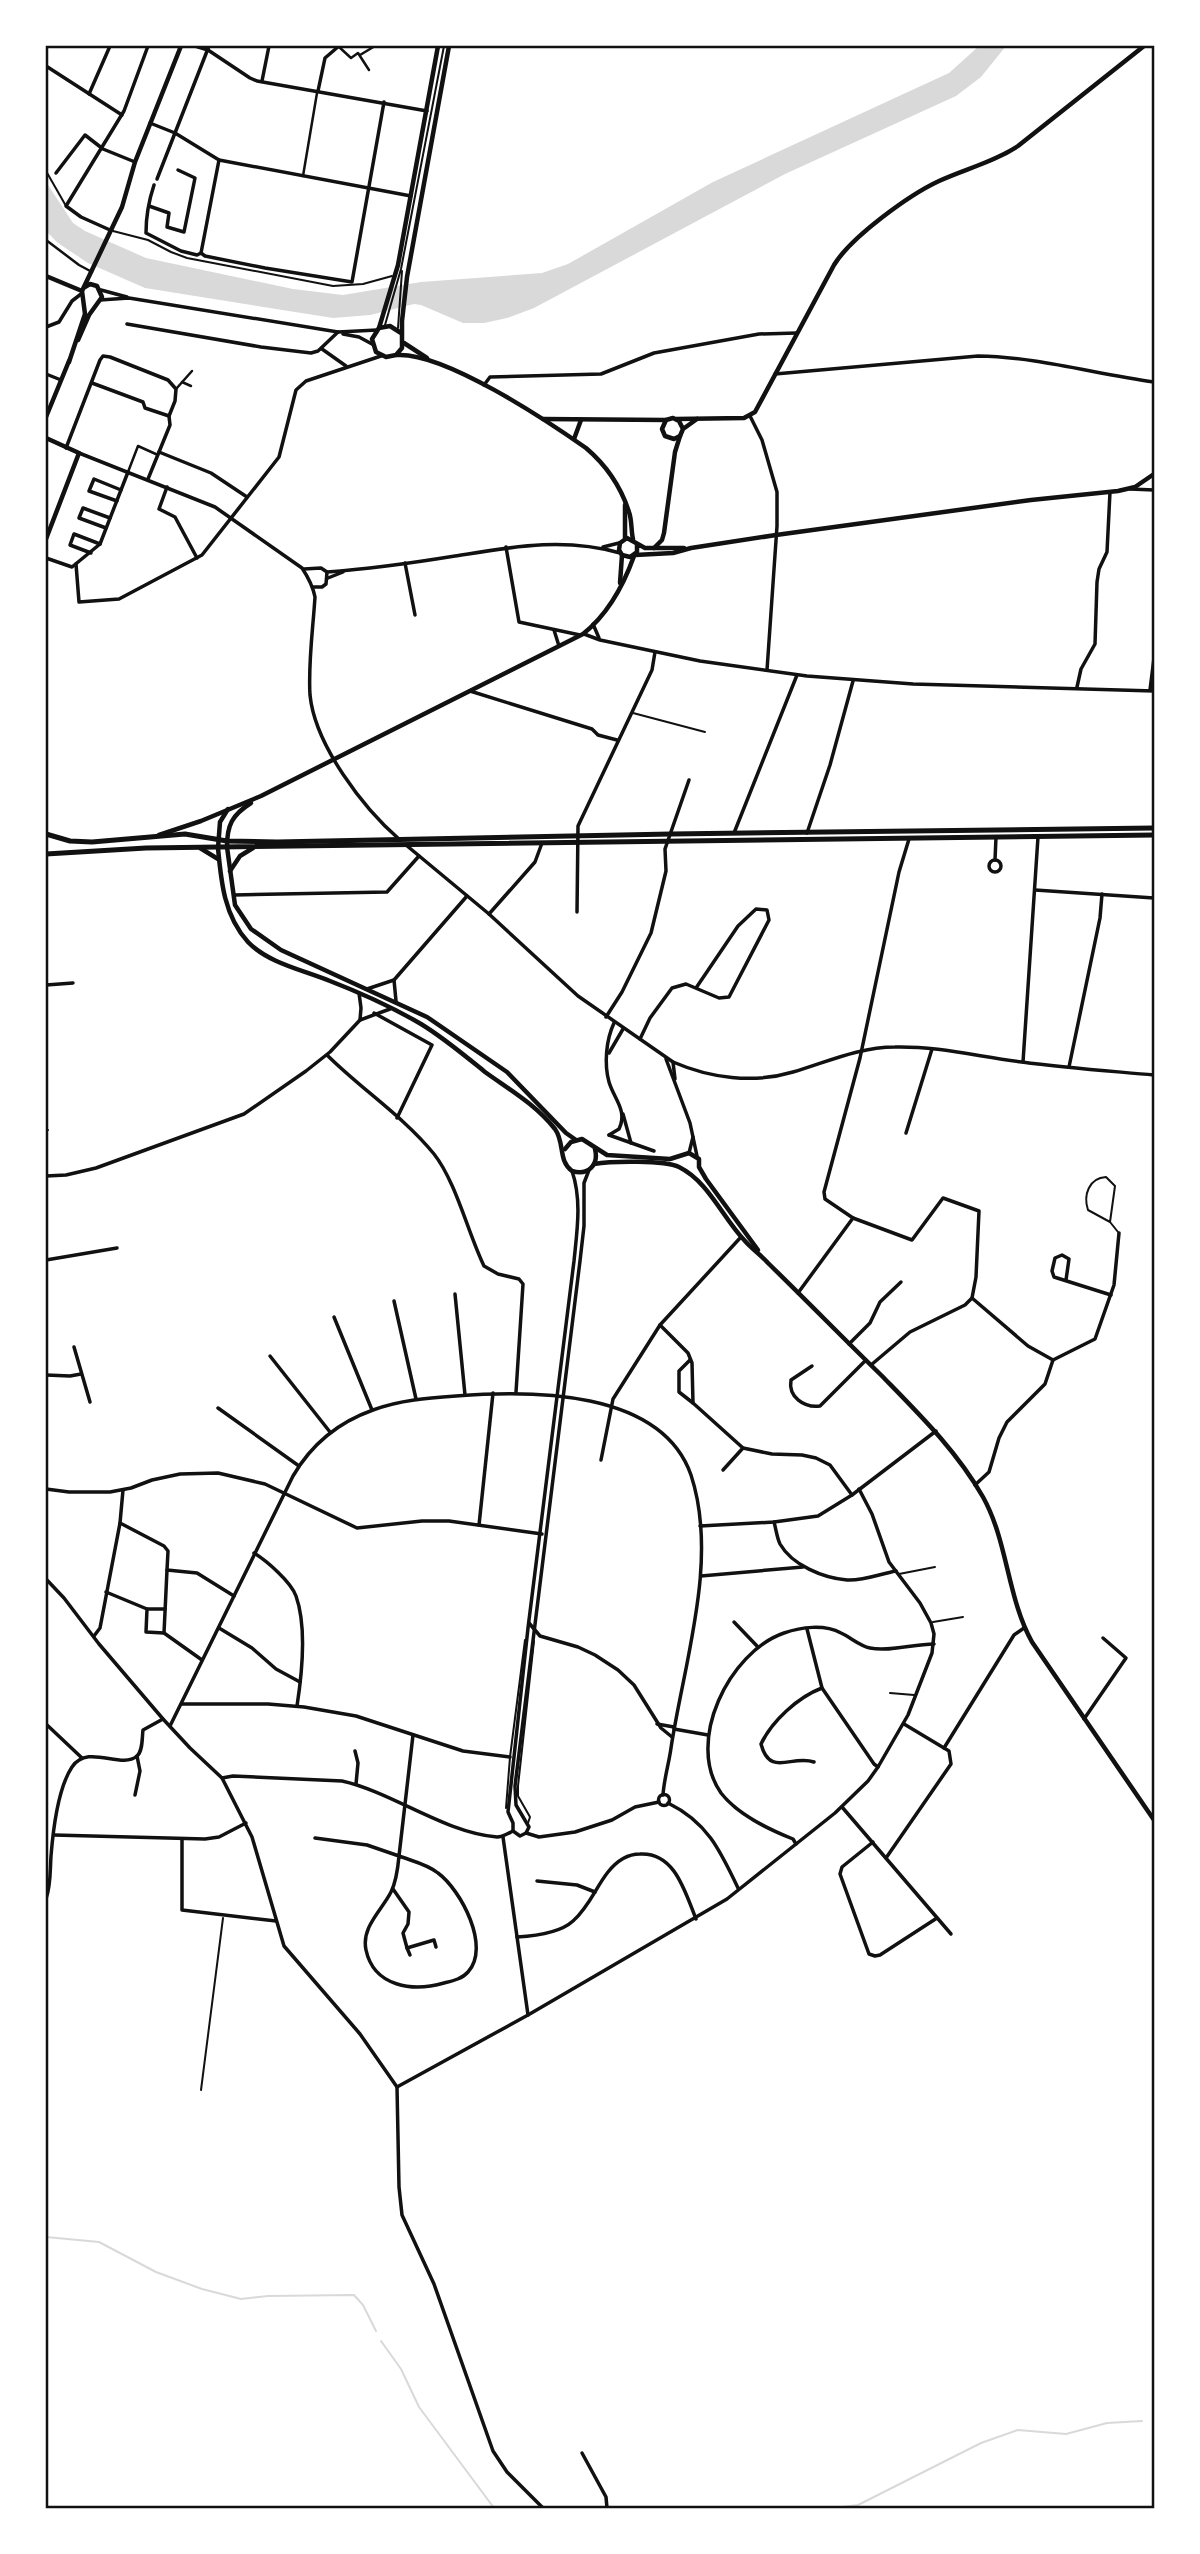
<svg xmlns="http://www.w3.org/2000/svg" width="1200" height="2554" font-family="Roboto,sans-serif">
<rect width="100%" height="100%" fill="#fff"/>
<!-- water -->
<path fill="#d9d9d9" d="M979 46H1006L981 77 956 96 785 174 534 308 507 318 484 323H463L421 305 414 304 370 315 333 318 145 288 88 263 58 243 46 231V182L73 223 85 231 146 258 293 289 343 295 421 282 542 273 568 264 713 182 949 73Z"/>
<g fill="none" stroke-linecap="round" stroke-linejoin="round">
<!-- stream -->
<g stroke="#d9d9d9" stroke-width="2">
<path d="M46 2237 99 2242 156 2272 202 2289 241 2299 268 2296 354 2295 363 2305 376 2331"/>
<path d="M381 2341 401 2369 419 2407 494 2508"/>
<path d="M835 2508 858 2505 981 2443 1018 2430 1066 2434 1107 2423 1142 2421"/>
</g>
<!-- service -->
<g stroke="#111" stroke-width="2">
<path d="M46 171 66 206"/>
<path d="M113 231 148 240 171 252 187 258 333 286 363 284 392 276"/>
<path d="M385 325 401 269 444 46"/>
<path d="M398 328 402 271"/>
<path d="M633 713 705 732"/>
<path d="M46 1130H48"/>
<path d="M1110 1222 1088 1210C1083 1195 1089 1178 1106 1177L1115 1186 1110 1222 1118 1232"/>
<path d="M899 1574 935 1567"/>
<path d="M933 1622 963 1617"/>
<path d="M890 1693 914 1695"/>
<path d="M506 1808 510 1757 525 1640"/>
<path d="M528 1823 530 1817 518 1796V1786L534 1641"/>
<path d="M201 2090 223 1918"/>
</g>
<!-- pedestrian -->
<g stroke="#111" stroke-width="2.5">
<path d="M338 46 351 58 358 53 369 70"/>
<path d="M360 55 375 46"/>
<path d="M303 176 317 93"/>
<path d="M46 240 79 265 92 272"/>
<path d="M182 382 191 386"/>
<path d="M176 389 192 371"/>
<path d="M128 472 138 446 158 455"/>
</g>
<!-- minor -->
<g stroke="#111" stroke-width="3.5">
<path d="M195 46 208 50 250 78 257 81 427 111"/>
<path d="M46 66 122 115"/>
<path d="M262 81 269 46"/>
<path d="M318 91 325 58 339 46"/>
<path d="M89 94 110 46"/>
<path d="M150 123 175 133 219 160 411 196"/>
<path d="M56 173 85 135 103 149 135 162"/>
<path d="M157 179 209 46"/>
<path d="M154 185C149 200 146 217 146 233L181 251 197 255 201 253 205 256 265 268 352 282 384 102"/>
<path d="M149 206 169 213 167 227 184 232 195 178 178 170"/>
<path d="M110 230 81 217 66 206 124 111 148 46"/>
<path d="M201 253 219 160"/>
<path d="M101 290 127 297"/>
<path d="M100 300 129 298 338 332 377 330"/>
<path d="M127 324 261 347 311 353 318 351 338 332"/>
<path d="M46 327 59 322 72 301 81 294"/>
<path d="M343 334 359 337 372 344"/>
<path d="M322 349 346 366"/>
<path d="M46 374 61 380"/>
<path d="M775 374 978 356C1038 357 1095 374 1154 382"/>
<path d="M92 383 143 402 145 408 169 416"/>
<path d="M484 385 490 377 601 374 654 353 759 334 797 333"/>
<path d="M750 416 762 440 777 492V526L767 670"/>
<path d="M66 448 100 360 103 356 110 357 168 380 176 389 175 401 169 416 170 425 148 479"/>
<path d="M159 452 211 473 247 497"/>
<path d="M79 453 215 507 302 568C308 577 313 587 315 597 313 629 308 663 310 695 315 745 363 808 400 840"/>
<path d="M167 487 159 509 175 517 197 558"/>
<path d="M1130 489 1154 490"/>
<path d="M117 501 89 491 94 479 121 490"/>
<path d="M106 528 79 518 83 508 110 518"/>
<path d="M506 547 519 622 580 635"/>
<path d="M603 547 619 543"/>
<path d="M91 553 70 545 74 534 100 544"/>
<path d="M46 558 72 567 100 544 128 472"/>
<path d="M405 563 415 615"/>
<path d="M76 564 79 602 119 599 202 555 279 457 296 390 306 381 381 356"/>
<path d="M304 569 321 568 327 572 326 584 322 587H313"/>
<path d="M327 572C369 569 412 563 455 556 512 547 563 537 620 553"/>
<path d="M328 578 343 572"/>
<path d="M593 624 599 638"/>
<path d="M554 630 559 646"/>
<path d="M584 634 600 640 700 661 807 676 913 684 1154 691"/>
<path d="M1077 687 1081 669 1095 644 1097 582 1099 569 1107 552 1110 492"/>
<path d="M1150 690 1154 658"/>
<path d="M470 691 592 729 598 735 617 740"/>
<path d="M734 833 797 675"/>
<path d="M807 833 830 765 853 681"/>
<path d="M406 845 489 914 578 996 673 1062C710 1078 753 1084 793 1072 827 1062 859 1047 895 1047 938 1046 980 1057 1022 1062 1066 1068 1110 1071 1154 1075"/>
<circle cx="995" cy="866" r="6"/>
<path d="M995 860 996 837"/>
<path d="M1035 890 1154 898"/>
<path d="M234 895 387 892 419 856"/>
<path d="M577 912 578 826 652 670 655 652"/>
<path d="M489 914 535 862 542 843"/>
<path d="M394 980 396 1001"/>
<path d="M46 985 73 983"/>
<path d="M367 989 394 980 467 896"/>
<path d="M374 1013 432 1045 397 1118"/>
<path d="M606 1017 622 992 651 933 666 871 665 849 689 780"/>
<path d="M360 1020 390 1009"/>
<path d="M640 1039 650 1018 672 988 686 984 719 998 729 997 769 920 767 910 756 909 738 926 696 988"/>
<path d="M609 1053 623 1029"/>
<path d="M327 1055C361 1089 403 1116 434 1154 456 1182 468 1233 484 1266L498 1274 519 1279 523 1284 516 1392"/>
<path d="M666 1059 690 1123 697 1156"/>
<path d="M673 1062 675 1079"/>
<path d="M1023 1062 1038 837"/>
<path d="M1069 1067 1100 918 1102 894"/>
<path d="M623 1114 631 1143"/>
<path d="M906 1133 932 1049"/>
<path d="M609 1135 619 1129C628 1111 614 1099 609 1082 604 1064 606 1040 614 1023"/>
<path d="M609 1135 654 1151"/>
<path d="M689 1153 693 1137"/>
<path d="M572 1171C582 1200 577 1231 574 1261L528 1628 508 1812 513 1823V1831L520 1836 526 1833 529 1827 516 1805 515 1786 580 1261 584 1226V1183L589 1170"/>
<path d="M46 1176 66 1175 96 1168 244 1114 306 1071 330 1052 360 1020 361 1008 359 993"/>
<path d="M853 1218 912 1240 943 1198 979 1211 976 1277 972 1298 1028 1346 1053 1360"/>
<path d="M46 1260 117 1248"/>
<path d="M1066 1280 1069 1259 1062 1255 1055 1258 1052 1271 1054 1277 1111 1295"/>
<path d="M798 1293 853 1218 825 1199 824 1192 860 1058 899 872 909 839"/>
<path d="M455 1294 465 1395"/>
<path d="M394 1301 416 1399"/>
<path d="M334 1317 372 1410"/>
<path d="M660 1325 688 1353 692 1363 693 1403 743 1448 772 1454 802 1455 816 1458 830 1465 852 1495"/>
<path d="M849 1344 870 1323 880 1302 901 1282"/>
<path d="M74 1347 90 1402"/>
<path d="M270 1356 330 1432"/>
<path d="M690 1360 679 1371V1392L693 1403"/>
<path d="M1053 1360 1095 1339 1114 1285 1119 1233"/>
<path d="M871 1365 910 1332 965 1305 972 1298"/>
<path d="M812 1366 791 1380C788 1397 804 1408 820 1406L866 1360"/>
<path d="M46 1375 70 1376 81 1374"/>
<path d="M218 1408 299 1466"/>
<path d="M601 1460 613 1399 660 1325 741 1237"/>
<path d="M723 1470 743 1448"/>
<path d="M975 1485 989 1472 999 1438 1007 1422 1045 1384 1053 1360"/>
<path d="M46 1489 69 1492H110L131 1488 152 1480 180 1474 218 1473 265 1484 357 1528 422 1521H449L542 1534"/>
<path d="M774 1522C776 1529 777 1538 780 1544 792 1565 823 1578 847 1580 863 1581 880 1574 896 1571"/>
<path d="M120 1523 164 1546 168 1551 167 1570 197 1573 234 1596"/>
<path d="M479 1525 493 1393"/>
<path d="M700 1526 774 1522 818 1516 852 1495 936 1431"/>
<path d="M254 1553C267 1561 291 1582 296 1596 307 1627 302 1674 297 1706"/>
<path d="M701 1576 803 1567"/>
<path d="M46 1579 64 1598 99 1644 163 1719 190 1748 222 1778 252 1837 284 1946 360 2034 397 2087 399 2187 402 2215 434 2284 493 2451 507 2472 543 2508"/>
<path d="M106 1592 147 1609 146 1632 164 1633 202 1660"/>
<path d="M147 1609H165"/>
<path d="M734 1622 757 1646"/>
<path d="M529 1623 540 1636 578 1647 595 1655 618 1670 634 1685 661 1728 672 1737"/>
<path d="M219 1628 252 1648 276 1669 300 1682"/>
<path d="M807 1629 822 1688 874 1764 878 1767"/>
<path d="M164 1633 167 1570"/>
<path d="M94 1636 100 1628 120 1523 123 1490"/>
<path d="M182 1704H268L304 1707 356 1716 463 1751 510 1757"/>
<path d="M1084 1719 1126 1658 1103 1638"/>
<path d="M46 1724 82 1758"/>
<path d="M657 1724 674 1727"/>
<path d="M170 1726 293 1476C311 1445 339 1422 373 1410 400 1400 428 1398 456 1396 530 1390 661 1389 691 1475 719 1560 684 1662 671 1748 669 1763 664 1779 663 1795"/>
<path d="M674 1729 708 1735"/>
<path d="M944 1748 1014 1635 1024 1628"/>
<path d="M355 1751 358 1763 356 1784"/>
<path d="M814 1762C792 1754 770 1778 761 1744 772 1721 798 1697 822 1688"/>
<path d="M222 1778 233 1776 342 1781C392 1792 445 1833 497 1837 503 1837 507 1834 513 1831"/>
<circle cx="664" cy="1800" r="5.5"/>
<path d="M135 1795 140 1771 137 1756"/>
<path d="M668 1803C707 1822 720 1850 738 1888"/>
<path d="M842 1807 951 1934"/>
<path d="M526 1833 539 1837 575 1832 612 1820 635 1807 659 1802"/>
<path d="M54 1835 205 1839 219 1837 246 1823"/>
<path d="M503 1837 528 2015"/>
<path d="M315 1838 367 1845 399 1856C398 1867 396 1882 391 1892 382 1910 361 1927 366 1950 374 1987 413 1992 444 1983 452 1981 462 1979 468 1972 491 1947 461 1890 438 1873 427 1864 412 1861 399 1856L413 1735"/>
<path d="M182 1840V1910L276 1921"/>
<path d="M873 1842 842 1867 840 1874 869 1954 875 1956 880 1955 937 1918"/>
<path d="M796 1844 793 1839C768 1829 738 1815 721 1793 685 1742 729 1652 784 1633 801 1627 824 1624 841 1633 850 1637 860 1646 870 1648 890 1652 913 1644 934 1644"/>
<path d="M886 1858 951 1764 949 1751 904 1724"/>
<path d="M537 1881 577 1885 595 1892"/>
<path d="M393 1889 409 1912 408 1924 403 1933 407 1948 434 1940 436 1947"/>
<path d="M46 1899C51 1885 50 1870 51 1856 53 1831 58 1788 72 1767 88 1743 121 1770 137 1756 143 1751 142 1737 143 1730L163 1719"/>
<path d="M517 1937C534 1936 560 1933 573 1921 589 1907 596 1887 608 1872 616 1862 627 1854 640 1854 675 1852 685 1892 696 1919"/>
<path d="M407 1948 410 1955"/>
<path d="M397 2087 528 2015 727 1899 835 1813 868 1781 878 1767 908 1715 932 1653 934 1634 931 1623 920 1603 889 1562 872 1514 859 1489"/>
<path d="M582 2453 606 2497 607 2508"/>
</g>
<!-- tertiary -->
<g stroke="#111" stroke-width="4.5">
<path d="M543 419 666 420"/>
<path d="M676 419 744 418 755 412 834 265C851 237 909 195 939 181 965 169 994 162 1018 146L1144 46"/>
<path d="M683 429 679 421 673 418 666 420 662 429 665 436 674 439 680 436 683 429 697 419"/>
<path d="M574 439 581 420"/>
<path d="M654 548 662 540 664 533 675 452 680 436"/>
<path d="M227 847 235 905 251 929 281 950 427 1017 507 1072 566 1133 576 1140"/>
<path d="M200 848 218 859"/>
<path d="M218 848C221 881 224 916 248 942 268 963 303 970 330 981 361 993 392 1007 421 1024 444 1038 464 1055 485 1072 510 1090 535 1104 555 1129 565 1143 558 1161 572 1171 588 1176 599 1165 595 1149"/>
<path d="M230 871 240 856 253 848"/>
<path d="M565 1149 571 1142 582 1139 607 1155 670 1159 689 1153 699 1159V1167L706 1179 758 1250"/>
<path d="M594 1164C611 1161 665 1160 679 1167 709 1182 722 1217 745 1241 752 1249 761 1255 768 1263 806 1300 843 1338 881 1375 919 1414 956 1450 983 1497 1008 1542 1007 1597 1032 1642L1154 1820"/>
</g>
<!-- secondary -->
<g stroke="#111" stroke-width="4.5">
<path d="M46 276 82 291"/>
<path d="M379 328 398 265 438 46"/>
<path d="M401 333 390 326 379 328 372 339 376 352 386 357 396 355 402 348V321L407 277 449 46"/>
<path d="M78 340 89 315 102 297 97 286 90 284 85 287"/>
<path d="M404 343 427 358"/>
<path d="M397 355C444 352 546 420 586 448 606 465 621 487 629 512 632 520 631 531 633 539"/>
<path d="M69 362 85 314 82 291 122 207 135 162 181 46"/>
<path d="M46 417 69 361"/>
<path d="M46 438 79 453 46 539"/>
<path d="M625 505V538"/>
<path d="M637 544V552L630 557 622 555 619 550 620 543 627 538 645 548H684"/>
<path d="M635 555 673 553 691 548 776 535 1031 500 1118 491 1135 487 1154 474"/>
<path d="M620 583 622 555"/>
<path d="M159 835 201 821 261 796 583 634C607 615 624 584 634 556"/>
<path d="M227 847C227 825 232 815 251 803"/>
<path d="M218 848 220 822 228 809"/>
</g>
<!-- primary -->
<g stroke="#111" stroke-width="5">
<path d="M46 834 70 841 92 842 185 834 227 841 277 842 671 834 1154 828"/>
<path d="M46 854 146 848 1154 835"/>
</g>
</g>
<!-- border -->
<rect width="1200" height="2554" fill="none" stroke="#ffffff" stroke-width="94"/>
<rect x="47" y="47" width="1106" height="2460" fill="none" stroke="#111" stroke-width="2.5"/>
</svg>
